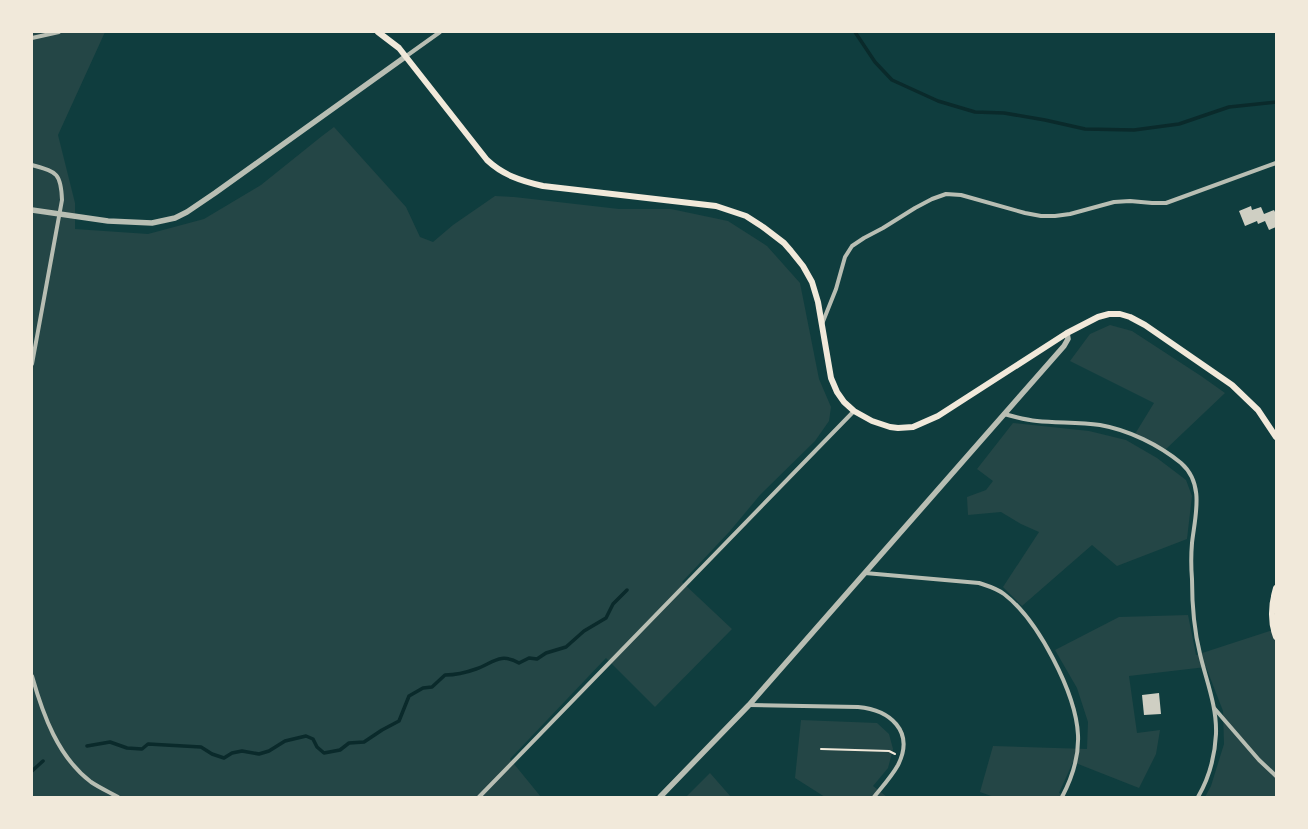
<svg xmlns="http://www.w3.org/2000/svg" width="1308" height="829" font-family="'Fira Sans Condensed',sans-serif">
<rect width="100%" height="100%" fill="#0f3d3e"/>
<!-- green -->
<g fill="#244646">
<path d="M32 32H105L58 135 75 203V229L148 234 204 219 261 185 322 136 334 127 406 207 420 237 433 242 453 225 495 196 514 197 619 209H671L728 221 767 246 800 283 819 379 831 407 829 421 815 441 760 495 730 531 682 582 732 629 655 707 606 658 510 759 541 797H32Z"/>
<path d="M1110 325 1132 331 1201 376 1225 393 1166 449 1135 434 1154 403 1070 361 1090 334Z"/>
<path d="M1013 423 1089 431 1126 440 1157 458 1186 480 1192 496 1187 539 1117 566 1092 545 1022 606 1003 587 1039 532 1021 524 1001 512 968 515 967 497 986 490 993 481 977 469Z"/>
<path d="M1188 615 1196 655 1276 629V797H1205L1211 786 1224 744 1223 711 1206 667 1129 676 1137 733 1160 730 1156 754 1139 788 1073 762 1059 793 1066 797H994L980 792 993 746 1087 749 1088 722 1077 688 1055 650 1119 617Z"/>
<path d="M801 720 877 723 889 734 893 749 888 768 873 786 887 797H825L795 778Z"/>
<path d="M710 773 731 797H686Z"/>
</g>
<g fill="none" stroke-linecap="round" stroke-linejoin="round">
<!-- stream -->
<g stroke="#0a2a2b" stroke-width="3.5">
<path d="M855 32 875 62 892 80 938 101 975 112 1004 113 1045 120 1085 129 1134 130 1179 124 1229 107 1276 102"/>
<path d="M87 746 110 742 127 748 142 749 148 744 201 747 212 754 224 758 232 753 242 751 259 754 269 751 285 741 306 736 313 739 317 747 324 753 340 750 349 743 364 742 382 730 399 721 409 696 423 688 432 687 445 675C456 675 465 673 476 669 493 663 500 652 519 663L529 658 537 659 546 653 566 647 584 631 606 618 613 604 627 590"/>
<path d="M32 771 43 761"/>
</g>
</g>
<!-- building -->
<g fill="#cfcfc3">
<path d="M1251 206 1252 210 1261 207 1264 214 1274 210 1276 214V227L1269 230 1265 221 1258 224 1257 221 1245 226 1239 211Z"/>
<path d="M1159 693 1161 714 1144 715 1142 695Z"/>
</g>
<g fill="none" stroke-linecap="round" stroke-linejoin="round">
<!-- path -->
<path stroke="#f1e9da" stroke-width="2" d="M821 749 889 751 895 754"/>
<!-- minor -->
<g stroke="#b8beb3" stroke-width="4">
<path d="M32 38 59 32"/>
<path d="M405 57 440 32"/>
<path d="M32 165C56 172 61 172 62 200L32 364"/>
<path d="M822 324 836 289 845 257 852 246 864 238 883 228 915 208 932 199 946 194 961 195 1025 213 1041 216H1055L1070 214 1114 202 1130 201 1152 203H1166L1276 163"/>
<path d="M1004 414C1015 417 1026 420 1037 421 1058 423 1079 422 1100 425 1129 430 1159 445 1181 463 1205 484 1195 516 1192 543 1191 555 1191 567 1192 579 1192 604 1194 630 1200 654 1206 680 1217 706 1216 734 1215 755 1209 778 1198 797"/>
<path d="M865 573 979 583C988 586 996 588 1004 594 1038 620 1076 693 1078 735 1079 757 1072 778 1062 797"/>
<path d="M32 676C43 715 58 757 91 782 100 788 109 792 118 797"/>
<path d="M749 705 858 707C890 710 915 731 898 765 892 776 882 787 874 797"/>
<path d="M1214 708 1259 760 1276 776"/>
<path d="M479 797 854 411"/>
</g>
<!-- tertiary -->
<g stroke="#b8beb3" stroke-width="5.5">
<path d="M32 210 108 221 152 223 175 218 187 212 215 193 405 57"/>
<path d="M660 797 749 705 1064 346 1068 339 1067 333"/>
</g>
<!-- secondary -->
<g stroke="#f1e9da" stroke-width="6">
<path d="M378 32 399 48 487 160C503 175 521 181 543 186L716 206 746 216 763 227 784 243 791 251 803 266 812 282 818 302 831 378 837 392 844 402 854 411 872 421 890 427 898 428 913 427 938 416 1067 333 1098 317 1109 314H1120L1130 317 1145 325 1232 385 1258 410 1276 437"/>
<path d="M1276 588C1271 605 1270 621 1276 637"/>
</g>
</g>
<!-- border -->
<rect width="1308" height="829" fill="none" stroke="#f1e9da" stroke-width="66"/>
</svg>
